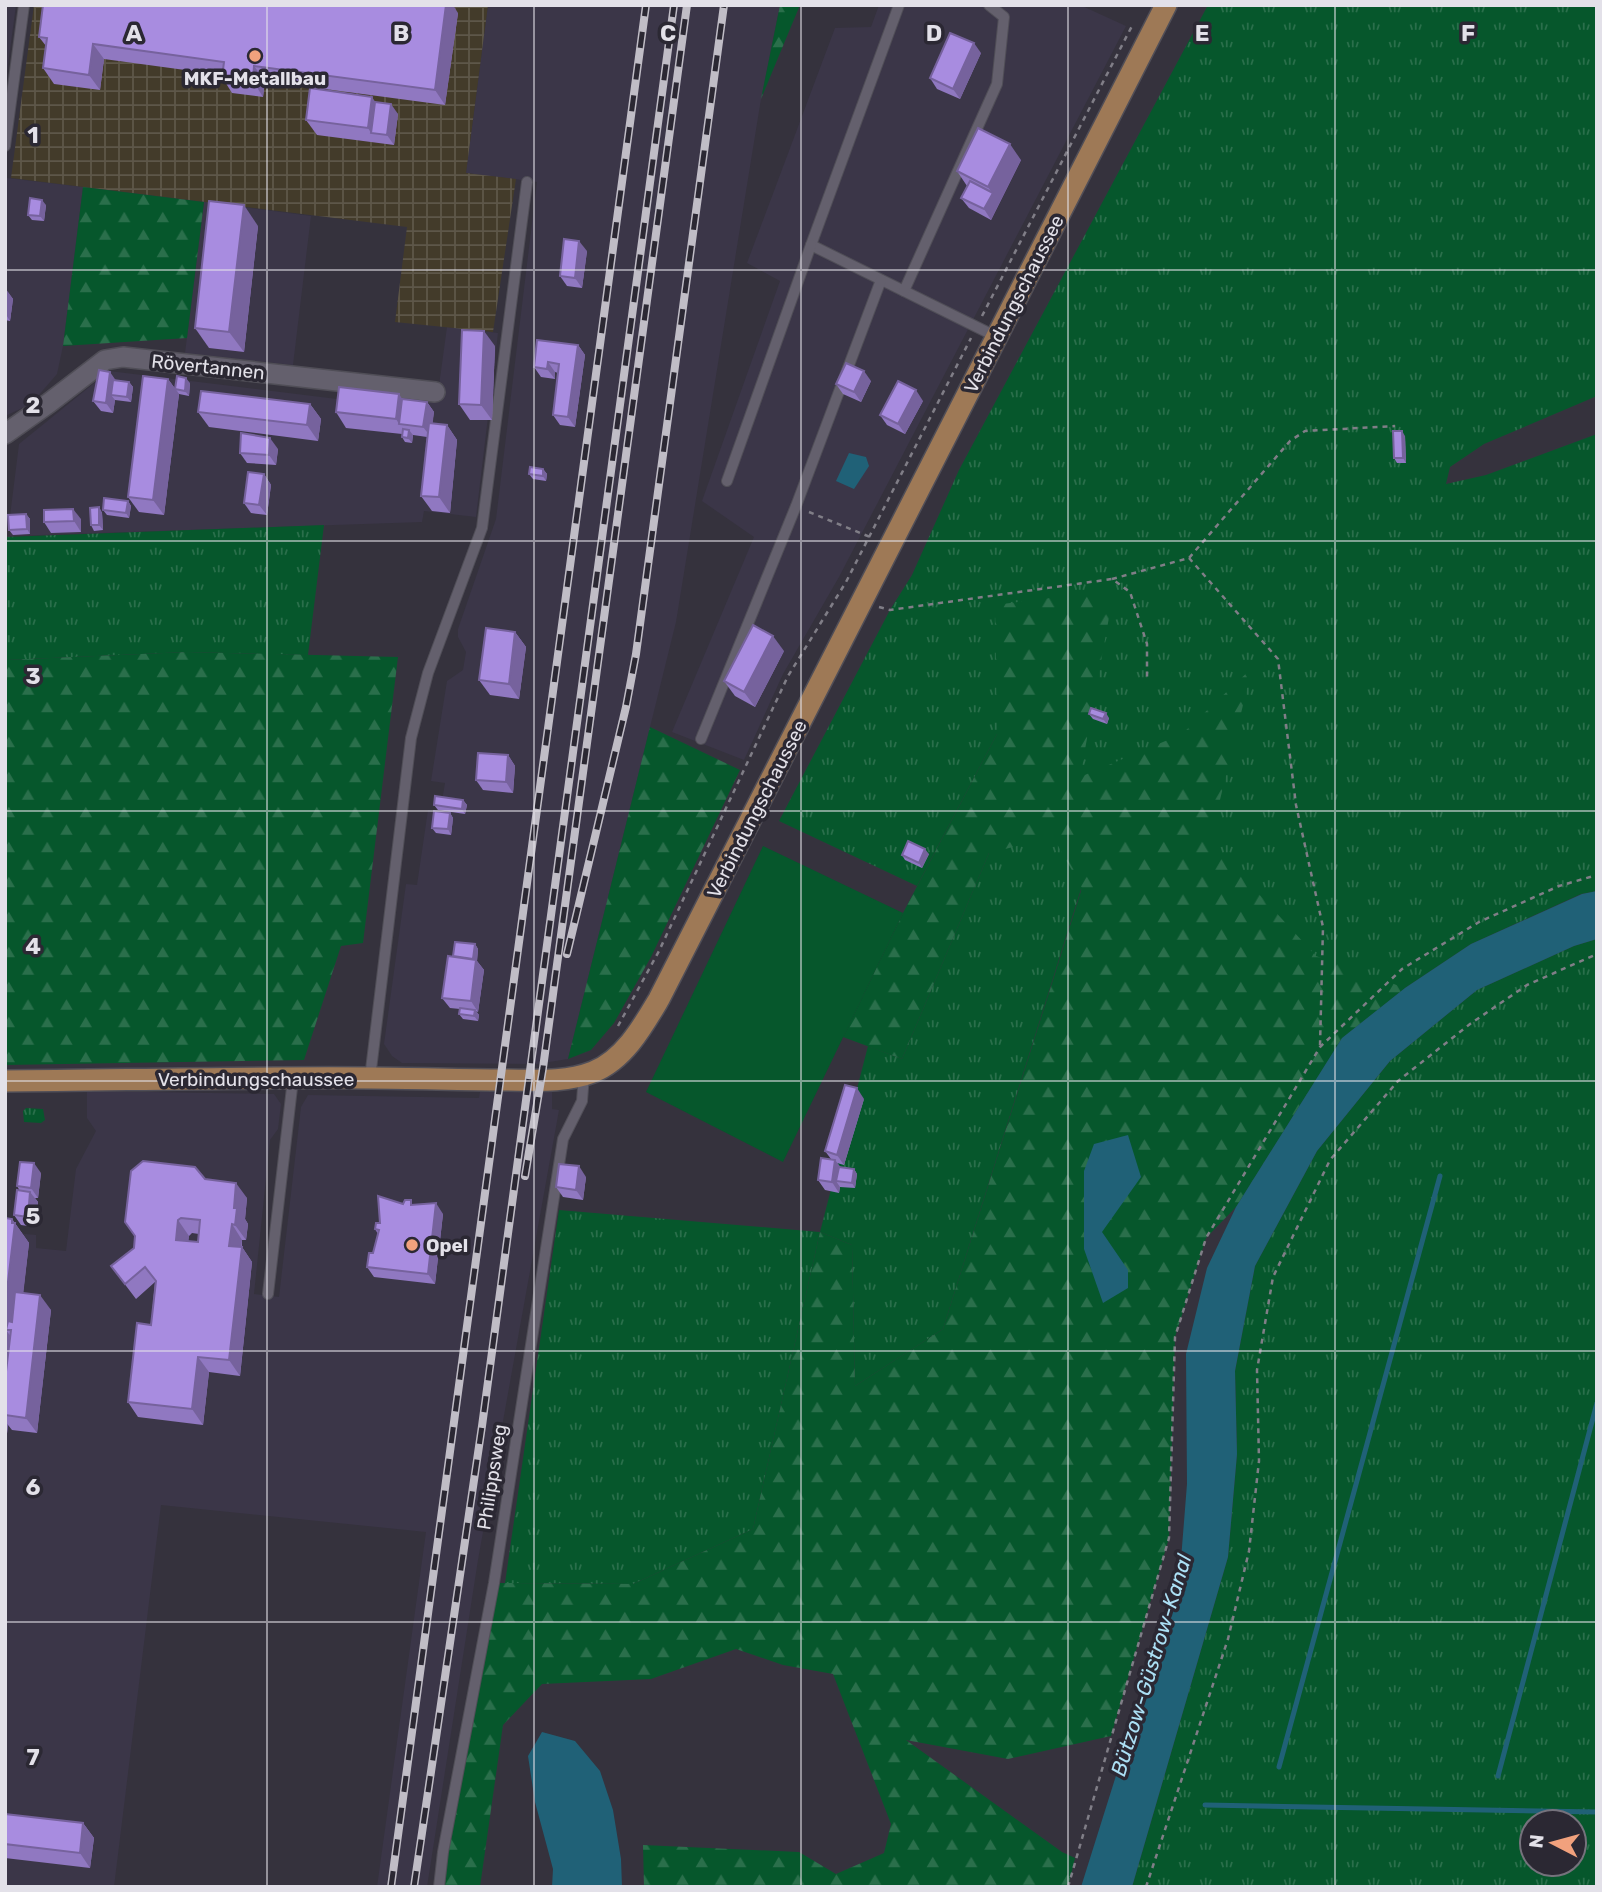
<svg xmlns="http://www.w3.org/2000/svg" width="1602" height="1892" font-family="Rubik,sans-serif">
<defs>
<pattern id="industrial-grid" width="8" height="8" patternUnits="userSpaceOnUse" patternTransform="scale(1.75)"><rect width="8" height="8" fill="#433b2a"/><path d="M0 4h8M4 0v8" fill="none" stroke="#5e5749"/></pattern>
<pattern id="grass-tufts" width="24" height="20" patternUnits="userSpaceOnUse" patternTransform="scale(1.75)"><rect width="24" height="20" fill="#06572c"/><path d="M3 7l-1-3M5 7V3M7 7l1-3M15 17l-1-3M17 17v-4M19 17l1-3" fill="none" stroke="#2a6f4b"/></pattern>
<pattern id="forest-firs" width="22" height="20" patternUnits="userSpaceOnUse" patternTransform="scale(1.75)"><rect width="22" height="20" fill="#06572c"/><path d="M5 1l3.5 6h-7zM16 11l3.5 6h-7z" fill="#2a6f4b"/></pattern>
</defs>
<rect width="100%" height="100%" fill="#35323d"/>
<!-- built -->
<g fill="#3b3648">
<path d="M5 5H16L5 87Z"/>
<path d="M488 5H780L761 99 676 622 568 1059 537 1064 402 1063 392 1056 384 1044 406 884 417 885 428 810 437 811 439 801H442L445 783 431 781 447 681 463 670 466 652 458 637V629L496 519 537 182 466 173Z"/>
<path d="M879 5H1080L1126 26 839 577 783 674 744 760 672 732 754 537 702 501 780 281 747 263 835 28 871 27Z"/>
<path d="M7 178 83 187 63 346 57 374 31 404 5 416Z"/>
<path d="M204 202 311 216 293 365 185 353Z"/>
<path d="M447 327 498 333 476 517 424 511 422 522 10 536V516L19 444 109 371 402 407 404 397 437 400Z"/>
<path d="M87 1091 274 1094 281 1104 278 1129 270 1140 254 1294 279 1297 301 1107 308 1095 479 1098 480 1092H552V1109L559 1110 478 1560 427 1887H377L426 1532 161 1505 114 1887H5V1232L36 1235V1248L66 1251 76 1169 96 1131 87 1118Z"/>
</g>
<!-- industrial -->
<path fill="url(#industrial-grid)" d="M34 5H488L466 173 516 179 493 332 395 322 407 227 11 178Z"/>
<!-- grass -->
<g fill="url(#grass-tufts)" fill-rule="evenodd">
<path d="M1208 5H1597V396L1484 444 1450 467 1446 484 1486 475 1597 434V891L1581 894 1471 944 1405 988 1342 1038 1236 1207 1081 889 943 1329 855 1386 852 1245 820 1232 753 1529 633 1584 505 1583 559 1210 820 1232 868 1046 902 1059 989 853 997 734 917 886 779 821 890 610 912 575 959 470Z"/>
<path d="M324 525 308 655 187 652 5 660V537Z"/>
<path d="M1597 939V1887H1132L1228 1557 1237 1454 1235 1371 1255 1266 1317 1151 1390 1061 1477 990 1574 946ZM1532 1822H1574V1864H1532Z"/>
<path d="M26 1108 43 1109 45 1120 41 1123 24 1122 23 1111Z"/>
</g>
<!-- forest -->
<g fill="url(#forest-firs)">
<path d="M780 5H800L761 99Z"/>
<path d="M83 187 204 202 187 338 63 346Z"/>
<path d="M1114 590 1080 777 1182 734 1252 668 1210 841 1316 956 1405 988 1342 1038 1236 1207 1206 1238 1175 1337 1169 1538 1111 1736 1008 1759 906 1740 1062 1852 1075 1858 1068 1887H644L643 1845 799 1852 836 1874 884 1853 891 1824 833 1674 783 1665 736 1649 651 1679 542 1684 503 1725 480 1887H439L494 1583 633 1584 753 1529 820 1232 852 1245 855 1386 943 1329 1082 888 1053 837 989 853 902 1059 843 1037 903 913 997 734 995 605Z"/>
<path d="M187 652 398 657 363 943 341 946 304 1060 5 1065V660Z"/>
<path d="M650 727 740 770 651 957 614 1023 591 1050 568 1059Z"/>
</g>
<!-- park -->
<path fill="#06572c" d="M763 846 903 913 783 1162 646 1092Z"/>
<!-- water -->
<g fill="#206177">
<path d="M849 453 866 457 869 466 854 489 836 481Z"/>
<path d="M1597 891V939L1574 946 1477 990 1390 1061 1317 1151 1255 1266 1235 1371 1237 1454 1228 1557 1132 1887H1081L1180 1572 1187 1484 1186 1354 1207 1268 1236 1207 1342 1038 1405 988 1471 944 1582 894Z"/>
<path d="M1128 1135 1141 1177 1102 1232 1128 1270V1288L1103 1303 1084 1249V1171L1094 1144Z"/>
<path d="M542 1732 575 1741 600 1771 613 1810 621 1859 622 1887H552L553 1869 535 1802 528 1756Z"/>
</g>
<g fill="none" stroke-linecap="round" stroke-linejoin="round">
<!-- stream -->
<g stroke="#206177" stroke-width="5">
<path d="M1279 1767 1440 1176"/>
<path d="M1498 1776 1597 1403"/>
<path d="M1205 1805 1597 1812"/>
</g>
<defs>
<g id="lane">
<path d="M899 5 811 245 997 337"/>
<path d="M5 146 24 5"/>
<path d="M904 291 997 84 1004 17 989 5"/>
<path d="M727 481 811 245"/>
<path d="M701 739 796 506 881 280"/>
<path d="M370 1078 411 738 428 673 482 528 527 182"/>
<path d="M268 1294 293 1079"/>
<path d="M439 1887 443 1852 494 1583 563 1139 582 1101 584 1075"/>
</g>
<path id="street" d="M5 434 49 403 105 360 123 357 435 392"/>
<path id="primary" d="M5 1081C127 1080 249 1077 371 1078 415 1078 459 1080 504 1080 532 1080 565 1083 593 1072 624 1060 643 1026 659 999L1166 5"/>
</defs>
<!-- lane casing -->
<use href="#lane" stroke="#504e57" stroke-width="12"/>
<!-- street casing -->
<use href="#street" stroke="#504e57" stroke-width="22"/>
<!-- primary casing -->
<use href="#primary" stroke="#504e57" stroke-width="24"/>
<!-- path -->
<g stroke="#807e87" stroke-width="2.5" stroke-dasharray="5 5" stroke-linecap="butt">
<path d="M982 316 1133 24"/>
<path d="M809 512 870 537"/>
<path d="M1189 558 1278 659 1296 805 1323 927 1320 1046"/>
<path d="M1112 579 1189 558 1290 441 1305 431 1395 426"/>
<path d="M879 607 890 610 1112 579 1130 592 1147 644V678"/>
<path d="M618 1026 659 951 788 676 846 582 971 338"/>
<path d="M1068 1887 1169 1538 1175 1337 1206 1238 1320 1047 1402 969 1479 922 1559 886 1597 875"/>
<path d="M1146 1887 1228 1639 1249 1551 1259 1461 1257 1370 1273 1277 1330 1160 1398 1081 1470 1024 1527 985 1597 954"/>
</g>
<!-- lane -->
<use href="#lane" stroke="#64606d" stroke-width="10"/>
<!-- street -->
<use href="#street" stroke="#64606d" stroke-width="19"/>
<!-- primary -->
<use href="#primary" stroke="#9e7956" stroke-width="21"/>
<defs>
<g id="rail">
<path d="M567 954 626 707 636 654 724 5"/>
<path d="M525 1176 543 1068 687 5"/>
<path d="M391 1887 646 5"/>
<path d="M414 1887 482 1426 674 5"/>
</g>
</defs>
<!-- rail casing -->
<use href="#rail" stroke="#c0bdc6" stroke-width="8"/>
<!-- rail -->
<use href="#rail" stroke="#2b2833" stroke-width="5" stroke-dasharray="16" stroke-linecap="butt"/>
</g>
<!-- wall -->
<g fill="#9078c1" fill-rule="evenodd">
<path d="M458 13 445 105 265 81 263 97 232 93 222 77V75L104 59 100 90 54 84 43 68 46 46 39 37Z"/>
<path d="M981 53 960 99 937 89 930 78Z"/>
<path d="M375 102 398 114 394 145 317 135 306 120Z"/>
<path d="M1021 160 991 220 969 208 961 198 967 186 957 171Z"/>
<path d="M46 205 44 221 32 220 28 215Z"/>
<path d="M258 226 244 352 209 348 195 328Z"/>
<path d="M587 251 582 288 567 286 560 276Z"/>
<path d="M5 289 13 299 10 321 5 320Z"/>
<path d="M578 345 585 355 575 427 560 425 553 415 558 373 555 372V379L541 377 534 367Z"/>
<path d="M495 346 492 420H470L459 404Z"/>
<path d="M168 379 179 394 164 515 139 512 128 497Z"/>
<path d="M116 380 129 382 133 387 131 402 115 400 113 413 101 411 93 401Z"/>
<path d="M871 381 861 402 843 394 836 384Z"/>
<path d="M190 383 189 396 179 394 175 389Z"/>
<path d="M402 399 427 402 434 412 432 424 447 425 457 440 450 513 432 511 421 496 427 437 413 435 412 443 405 442 402 437V434L346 428 336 412Z"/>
<path d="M923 401 905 434 887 425 880 415Z"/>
<path d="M310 404 321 419 318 441 209 427 198 412Z"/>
<path d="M1405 436 1406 463H1397L1394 458Z"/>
<path d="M278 449 276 465 247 463 240 453Z"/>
<path d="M543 469 547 474 546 481 533 479 529 474Z"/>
<path d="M264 474 271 485 267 515 251 513 244 503Z"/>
<path d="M128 501 131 506 129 518 107 515 103 510Z"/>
<path d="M99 507 102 513 103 530 94 531 91 525Z"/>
<path d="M26 514 30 519V534L13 535 9 530Z"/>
<path d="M81 519V532L51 533 44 522Z"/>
<path d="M515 632 526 647 519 699 490 695 479 680Z"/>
<path d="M784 651 755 707 735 696 724 681Z"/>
<path d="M1089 714 1109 718 1107 724 1093 719Z"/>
<path d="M508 755 515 766 513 793 483 790 476 780Z"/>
<path d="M463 800 467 805 465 814 438 810 434 805Z"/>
<path d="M450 813 453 818 451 835 436 833 432 828Z"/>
<path d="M929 854 922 868 905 860 902 855Z"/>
<path d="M475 944 478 949 477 961 484 970 478 1012 476 1011 479 1015 478 1021 463 1019 459 1014 460 1009 450 1008 442 998 453 957Z"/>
<path d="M864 1099 844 1165 837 1163 840 1167 854 1169 857 1174 855 1188 840 1187 839 1193 825 1190 818 1180 831 1159 825 1151Z"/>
<path d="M41 1173 38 1198H35L38 1202 35 1227 21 1225 14 1215 20 1191 17 1186Z"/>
<path d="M586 1177 583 1200 563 1197 556 1187Z"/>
<path d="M205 1179 247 1198 245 1219 248 1224 246 1240H242V1247L252 1262 240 1376 209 1372 203 1425 138 1417 128 1402 151 1325 155 1282 136 1299 111 1266 134 1248ZM192 1233 199 1234 198 1242 188 1241 189 1236Z"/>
<path d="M403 1204 414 1205 443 1214 435 1284 374 1277 367 1267 373 1253 378 1234 375 1229 380 1223Z"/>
<path d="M5 1218 12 1219 29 1243 23 1293 51 1310 37 1433 12 1430 8 1425 5 1450Z"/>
<path d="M5 1814 83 1823 94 1838 90 1868 5 1858Z"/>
</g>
<!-- shaded-wall -->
<g fill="#76629d">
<path d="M446 5H453L458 13 445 105 435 90Z"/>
<path d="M974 43 981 53 960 99 953 89Z"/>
<path d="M93 44 104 59 100 90 89 75Z"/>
<path d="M254 66 265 81 263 97 253 81Z"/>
<path d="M372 97 382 112 371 133 368 128Z"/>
<path d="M391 104 398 114 394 145 387 135Z"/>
<path d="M1010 144 1021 160 991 220 984 209 992 193 988 187Z"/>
<path d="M42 200 46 205 44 221 40 216Z"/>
<path d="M244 205 258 226 244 352 229 332Z"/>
<path d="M579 241 587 251 582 288 575 278Z"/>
<path d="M6 289 13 299 10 321 5 313Z"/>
<path d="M484 331 495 346 492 420 481 405Z"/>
<path d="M578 345 585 355 575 427 568 417Z"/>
<path d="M548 362 555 372V379L547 369Z"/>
<path d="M864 371 871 381 861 402 854 392Z"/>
<path d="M110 372 117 382 111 395 115 400 113 413 106 403Z"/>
<path d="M186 378 190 383 189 396 185 391Z"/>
<path d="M168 379 179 394 164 515 153 500Z"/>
<path d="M129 382 133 387 131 402 127 397Z"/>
<path d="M916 390 923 401 905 434 898 424Z"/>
<path d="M399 394 409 409 399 424 396 419Z"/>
<path d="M427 402 434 412 431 437 423 427Z"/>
<path d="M310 404 321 419 318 441 307 425Z"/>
<path d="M447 425 457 440 450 513 439 497Z"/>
<path d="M409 430 413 435 412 443 408 438Z"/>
<path d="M1402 431 1405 436 1406 463 1403 458Z"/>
<path d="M270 438 278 449 276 465 269 455Z"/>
<path d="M543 469 547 474 546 481 543 476Z"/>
<path d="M264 474 271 485 267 515 259 505Z"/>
<path d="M128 501 131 506 129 518 126 513Z"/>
<path d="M99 507 102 513 103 530 99 525Z"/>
<path d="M73 509 81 519V532L74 521Z"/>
<path d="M26 514 30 519V534L27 529Z"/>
<path d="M515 632 526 647 519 699 509 684Z"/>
<path d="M773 636 784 651 755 707 744 692Z"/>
<path d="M1106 713 1109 718 1107 724 1103 719Z"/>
<path d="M508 755 515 766 513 793 506 782Z"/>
<path d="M463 800 467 805 465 814 462 809Z"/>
<path d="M450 813 453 818 451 835 448 829Z"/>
<path d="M925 849 929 854 922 868 919 863Z"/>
<path d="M475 944 478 949 477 961 484 970 478 1012 471 1001 473 959Z"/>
<path d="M475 1010 479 1015 478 1021 474 1016Z"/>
<path d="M857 1088 864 1099 844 1165 837 1155Z"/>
<path d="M835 1160 843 1170 836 1181 840 1187 839 1193 832 1182Z"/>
<path d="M34 1163 41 1173 38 1198 31 1188Z"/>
<path d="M579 1166 586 1177 583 1200 576 1190Z"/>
<path d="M854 1169 857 1174 855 1188 852 1183Z"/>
<path d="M236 1183 247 1198 245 1219 248 1224 246 1240 235 1225 234 1208Z"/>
<path d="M30 1192 38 1202 35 1227 28 1217Z"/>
<path d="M436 1203 443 1214 435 1284 428 1274Z"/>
<path d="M12 1219 29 1243 18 1340 11 1330H6L17 1345 5 1415V1307Z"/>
<path d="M178 1220 189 1236 187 1255 176 1240Z"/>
<path d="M232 1224 242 1240 240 1261 229 1246Z"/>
<path d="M242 1247 252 1262 240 1376 229 1360Z"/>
<path d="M40 1295 51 1310 37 1433 26 1418Z"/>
<path d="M198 1357 209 1372 203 1425 192 1409Z"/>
<path d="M5 1421 8 1425 5 1450Z"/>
<path d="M83 1823 94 1838 90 1868 80 1853Z"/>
</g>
<!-- building -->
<g fill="#a88ce0" stroke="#76629d" stroke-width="2" fill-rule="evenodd">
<path d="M43 5H446L435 90 254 66 253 81 222 77 224 62 93 44 89 75 43 68 47 38 39 37Z"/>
<path d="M950 33 974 43 953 89 930 78Z"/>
<path d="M310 88 372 97 368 128 306 120Z"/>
<path d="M375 102 391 104 387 135 371 133Z"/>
<path d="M978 128 1010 144 988 187 957 171Z"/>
<path d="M970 181 993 193 984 209 961 198Z"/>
<path d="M30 198 42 200 40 216 28 215Z"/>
<path d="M209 201 244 205 229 332 195 328Z"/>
<path d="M564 239 579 241 575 278 560 276Z"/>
<path d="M462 330 484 331 481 405 459 404Z"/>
<path d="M537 340 578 345 568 417 553 415 559 364 548 362 547 369 534 367Z"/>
<path d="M846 363 864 371 854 392 836 384Z"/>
<path d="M99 370 110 372 106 403 93 401Z"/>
<path d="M143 376 168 379 153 500 128 497Z"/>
<path d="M177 376 186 378 185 391 175 389Z"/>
<path d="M113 380 129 382 127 397 111 395Z"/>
<path d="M898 381 916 390 898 424 880 415Z"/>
<path d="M339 387 399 394 396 419 336 412Z"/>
<path d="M201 391 310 404 307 425 198 412Z"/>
<path d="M402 399 427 402 423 427 399 424Z"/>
<path d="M429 423 447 425 439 497 421 496Z"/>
<path d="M403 429 409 430 408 438 402 437Z"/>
<path d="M1393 431H1402L1403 458H1394Z"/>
<path d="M241 433 270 438 269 455 240 453Z"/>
<path d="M530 467 543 469V476L529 474Z"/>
<path d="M248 472 264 474 259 505 244 503Z"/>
<path d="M104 498 128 501 126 513 103 510Z"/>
<path d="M99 507V525H91L90 508Z"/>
<path d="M73 509 74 521 44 522V510Z"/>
<path d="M26 514 27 529 9 530 8 515Z"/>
<path d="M753 625 773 636 744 692 724 681Z"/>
<path d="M486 628 515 632 509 684 479 680Z"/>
<path d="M1091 708 1106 713 1103 719 1089 714Z"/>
<path d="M478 753 508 755 506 782 476 780Z"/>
<path d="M435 796 463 800 462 809 434 805Z"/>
<path d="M434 811 450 813 448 829 432 828Z"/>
<path d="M908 841 925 849 919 863 902 855Z"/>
<path d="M455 942 475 944 473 959 453 956Z"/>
<path d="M448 956 476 960 471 1001 442 998Z"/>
<path d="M460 1008 475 1010 474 1016 459 1014Z"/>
<path d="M845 1085 857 1088 837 1155 825 1151Z"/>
<path d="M821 1158 835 1160 832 1182 818 1180Z"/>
<path d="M143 1161 195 1167 205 1179 236 1183 234 1208H237L235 1225 232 1224 229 1246 242 1247 229 1360 198 1357 192 1409 128 1402 137 1323 151 1325 156 1281 145 1267 125 1284 111 1266 134 1248 135 1236 125 1222 131 1171ZM181 1218 200 1220 198 1242 176 1240 178 1220Z"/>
<path d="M20 1162 34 1163 31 1188 17 1186Z"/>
<path d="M559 1164 579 1166 576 1190 556 1187Z"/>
<path d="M839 1167 854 1169 852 1183 836 1181Z"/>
<path d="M17 1190 30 1192 28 1217 14 1215Z"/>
<path d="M378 1196 403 1204 405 1200H411V1205L436 1203 428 1274 367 1267 369 1253H373L379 1230 375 1229 376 1223H380Z"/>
<path d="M5 1218 12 1219V1223H15L5 1307Z"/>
<path d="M15 1292 40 1295 26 1418 5 1415V1380L11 1330H6L8 1321 12 1322Z"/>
<path d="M5 1814 83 1823 80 1853 5 1844Z"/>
</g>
<!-- grid -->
<path fill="none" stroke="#e3e1e9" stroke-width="2" stroke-opacity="0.55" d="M267 5V1887M534 5V1887M801 5V1887M1068 5V1887M1335 5V1887M5 270H1597M5 541H1597M5 811H1597M5 1081H1597M5 1351H1597M5 1622H1597"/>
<!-- markers -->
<g fill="#f1a17d" stroke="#2b2833" stroke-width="2.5">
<circle cx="255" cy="56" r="7"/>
<circle cx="412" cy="1245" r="7"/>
</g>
<g text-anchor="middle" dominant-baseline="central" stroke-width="7" stroke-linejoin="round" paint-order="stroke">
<!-- poi labels -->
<g font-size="19" font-weight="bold" fill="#e3e1e9" stroke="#2b2833">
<text x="255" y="78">MKF-Metallbau</text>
<text x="426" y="1245" text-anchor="start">Opel</text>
</g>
<!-- street labels -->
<g font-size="19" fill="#e3e1e9" stroke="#2b2833">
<text transform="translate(1014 304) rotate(-63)">Verbindungschaussee</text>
<text transform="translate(208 367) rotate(6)">Rövertannen</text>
<text transform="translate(757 809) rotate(-63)">Verbindungschaussee</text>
<text x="256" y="1079">Verbindungschaussee</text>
<text transform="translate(492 1477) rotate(-81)">Philippsweg</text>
</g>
<!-- water labels -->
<g font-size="21" font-style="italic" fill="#ace0f5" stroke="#2b2833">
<text transform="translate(1151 1665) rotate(-73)">Bützow-Güstrow-Kanal</text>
</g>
</g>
<g font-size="23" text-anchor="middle" font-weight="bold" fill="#e3e1e9" stroke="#2b2833" stroke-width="7" stroke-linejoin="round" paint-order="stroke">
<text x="134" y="41">A</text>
<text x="401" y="41">B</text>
<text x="668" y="41">C</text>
<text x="934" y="41">D</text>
<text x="1202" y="41">E</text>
<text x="1468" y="41">F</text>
<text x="33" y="143">1</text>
<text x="33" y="413">2</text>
<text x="33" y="684">3</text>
<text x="33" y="954">4</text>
<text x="33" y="1224">5</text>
<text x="33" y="1495">6</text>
<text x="33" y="1765">7</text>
</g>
<!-- border -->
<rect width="1602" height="1892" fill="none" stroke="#e3e1e9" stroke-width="14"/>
<!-- north arrow -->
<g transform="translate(1553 1843) rotate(276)"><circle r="33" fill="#2b2833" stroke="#75727c" stroke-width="2"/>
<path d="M0-5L12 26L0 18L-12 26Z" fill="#f1a17d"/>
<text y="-10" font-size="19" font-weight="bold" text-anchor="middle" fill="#e3e1e9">N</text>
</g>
</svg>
